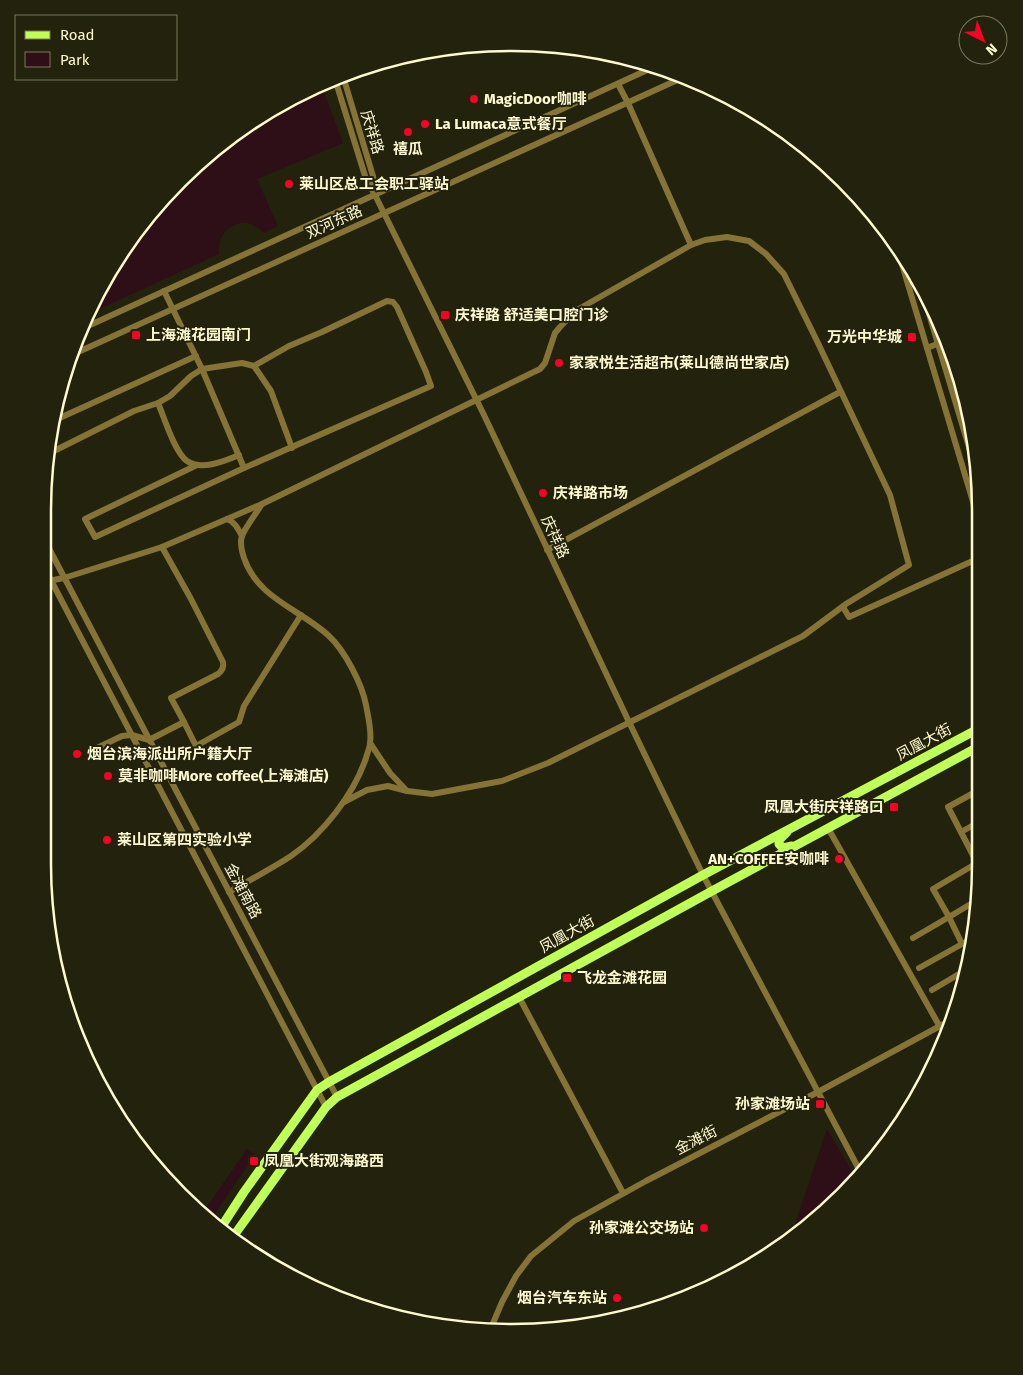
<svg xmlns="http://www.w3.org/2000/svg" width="1023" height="1375" font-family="'Fira Sans','Noto Sans SC',sans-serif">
<rect width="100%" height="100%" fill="#23220d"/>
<!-- green -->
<g fill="#2e0f18">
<path d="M322 84 325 95 343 143 257 179 278 226 264 233C260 230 255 226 251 224 241 220 228 226 223 235 219 240 219 247 219 254L95 311 122 251 226 139 304 91Z"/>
<path d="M827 1129 857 1180 797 1236 790 1239Z"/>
<path d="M247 1149 255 1155 212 1218 203 1212Z"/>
</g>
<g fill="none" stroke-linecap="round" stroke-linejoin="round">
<!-- minor -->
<g stroke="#857435" stroke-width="6">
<path d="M343 76 373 176 375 191"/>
<path d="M335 79 366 179 375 195 484 415 629 722 703 875 862 1175"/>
<path d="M898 251 977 515"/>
<path d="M164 291 202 369 244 468"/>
<path d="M923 294 977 474"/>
<path d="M88 326 656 66"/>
<path d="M927 348 947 340"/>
<path d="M76 353 684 77"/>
<path d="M254 366 271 391 292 448"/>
<path d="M158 403C164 417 175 453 187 461 201 471 225 461 239 455"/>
<path d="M53 421 196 356"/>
<path d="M48 452 50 453 134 411 158 403 170 396 191 376 202 369 242 363 254 366 289 346 322 332 387 301 393 302 397 307 426 372 431 386 244 468 95 537 85 519 197 465"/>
<path d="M227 519C235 522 238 529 242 536"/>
<path d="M43 537 337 1097"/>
<path d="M547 550 840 392"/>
<path d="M43 565 326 1107"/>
<path d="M43 582 64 578 162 547 262 504 540 369 545 363 555 333 560 327 577 310 691 245 628 103 618 84"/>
<path d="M843 607 849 617 977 559"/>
<path d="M184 722 196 746 239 722 244 706 301 615"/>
<path d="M370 743 390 773 407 791 432 794 502 781 548 763 803 636 846 604 909 565 890 495 817 341 784 274 766 254 749 241 727 237 705 240 691 245"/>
<path d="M99 747 122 736 132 735 149 740 184 722 171 698 218 674C222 671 224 667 223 662L191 599 162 547"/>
<path d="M344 802 367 790 388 786 407 791"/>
<path d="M828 828 940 1027"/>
<path d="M961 832 979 822"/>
<path d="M229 892C250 880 271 869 291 856 323 834 354 794 366 758 367 753 370 748 370 743 372 731 368 717 366 705 362 684 345 651 329 636 300 609 258 599 244 558 242 552 240 542 242 536 245 528 257 512 262 504"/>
<path d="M913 938 949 917 933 889 977 863 948 807 979 790"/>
<path d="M962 944 949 917 979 899"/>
<path d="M919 968 971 939"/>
<path d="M932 990 964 971"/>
<path d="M519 997 623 1193"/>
<path d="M491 1328 502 1302 516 1276 531 1256 574 1221 646 1181 818 1092 953 1019"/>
</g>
<!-- major -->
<g stroke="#bfff56" stroke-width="9">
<path d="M787 832 779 840V844L783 848 792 846"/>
<path d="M222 1226 244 1192 317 1090 329 1082 703 875 978 729"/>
<path d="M235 1234 326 1107 337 1097 712 891 978 747"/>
</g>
</g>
<!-- markers -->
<g fill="#fa0025" stroke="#23220d" stroke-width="2">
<circle cx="474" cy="99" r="5"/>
<circle cx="425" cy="124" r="5"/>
<circle cx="408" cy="132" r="5"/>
<circle cx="289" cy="184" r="5"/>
<rect x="440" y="310" width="10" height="10" rx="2.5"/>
<rect x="131" y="330" width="10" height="10" rx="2.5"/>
<rect x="907" y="332" width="10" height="10" rx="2.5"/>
<circle cx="559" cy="363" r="5"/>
<circle cx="543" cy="493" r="5"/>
<circle cx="77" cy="754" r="5"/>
<circle cx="108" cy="776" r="5"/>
<rect x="889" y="802" width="10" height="10" rx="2.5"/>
<circle cx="107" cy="840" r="5"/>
<circle cx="839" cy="859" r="5"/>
<rect x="562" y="973" width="10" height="10" rx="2.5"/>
<rect x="815" y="1099" width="10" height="10" rx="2.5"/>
<rect x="249" y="1156" width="10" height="10" rx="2.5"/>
<circle cx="704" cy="1228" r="5"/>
<circle cx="617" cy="1298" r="5"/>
</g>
<g text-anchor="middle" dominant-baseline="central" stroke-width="4" stroke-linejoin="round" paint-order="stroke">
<!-- poi labels -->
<g font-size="15" font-weight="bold" fill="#fff9cf" stroke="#23220d" text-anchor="start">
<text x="484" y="99">MagicDoor咖啡</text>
<text x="435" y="124">La Lumaca意式餐厅</text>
<text x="408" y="149" text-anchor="middle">禧瓜</text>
<text x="299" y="184">莱山区总工会职工驿站</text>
<text x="455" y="315">庆祥路 舒适美口腔门诊</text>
<text x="146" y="335">上海滩花园南门</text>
<text x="902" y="337" text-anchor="end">万光中华城</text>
<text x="569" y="363">家家悦生活超市(莱山德尚世家店)</text>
<text x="553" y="493">庆祥路市场</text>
<text x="87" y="754">烟台滨海派出所户籍大厅</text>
<text x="118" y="776">莫非咖啡More coffee(上海滩店)</text>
<text x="884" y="807" text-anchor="end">凤凰大街庆祥路口</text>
<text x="117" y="840">莱山区第四实验小学</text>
<text x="829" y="859" text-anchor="end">AN+COFFEE安咖啡</text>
<text x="577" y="978">飞龙金滩花园</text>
<text x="810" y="1104" text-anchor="end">孙家滩场站</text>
<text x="264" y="1161">凤凰大街观海路西</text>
<text x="694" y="1228" text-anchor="end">孙家滩公交场站</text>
<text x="607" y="1298" text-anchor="end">烟台汽车东站</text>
</g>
<!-- street labels -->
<g font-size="15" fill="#fff9cf" stroke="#23220d">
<text transform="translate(372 132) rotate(73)">庆祥路</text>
<text transform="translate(334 222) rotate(-24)">双河东路</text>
<text transform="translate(555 537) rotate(65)">庆祥路</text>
<text transform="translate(924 742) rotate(-28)">凤凰大街</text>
<text transform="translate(243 891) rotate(62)">金滩南路</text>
<text transform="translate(567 934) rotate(-29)">凤凰大街</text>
<text transform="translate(696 1140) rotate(-27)">金滩街</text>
</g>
</g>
<!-- crop -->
<path d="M0 0H1023V1375H0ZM511 51H512A460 460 0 0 1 972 511V864A460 460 0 0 1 512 1324H511A460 460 0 0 1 51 864V511A460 460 0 0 1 511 51Z" fill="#23220d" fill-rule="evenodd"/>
<path fill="none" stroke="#fff9cf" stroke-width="2.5" d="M511 51H512A460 460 0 0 1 972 511V864A460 460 0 0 1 512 1324H511A460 460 0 0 1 51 864V511A460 460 0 0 1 511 51Z"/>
<!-- legend -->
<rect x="15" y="15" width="162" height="65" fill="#23220d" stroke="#7b785b"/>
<rect x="25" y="31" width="25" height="8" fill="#bfff56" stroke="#7b785b"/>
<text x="60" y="40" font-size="15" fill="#fff9cf">Road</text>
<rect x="25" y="52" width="25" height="15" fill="#2e0f18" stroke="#7b785b"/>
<text x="60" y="65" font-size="15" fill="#fff9cf">Park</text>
<!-- north arrow -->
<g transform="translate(983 40) rotate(138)"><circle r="24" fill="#23220d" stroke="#7b785b"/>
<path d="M0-4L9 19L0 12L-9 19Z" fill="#fa0025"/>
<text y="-8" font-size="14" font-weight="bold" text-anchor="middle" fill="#fff9cf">N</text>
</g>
</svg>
